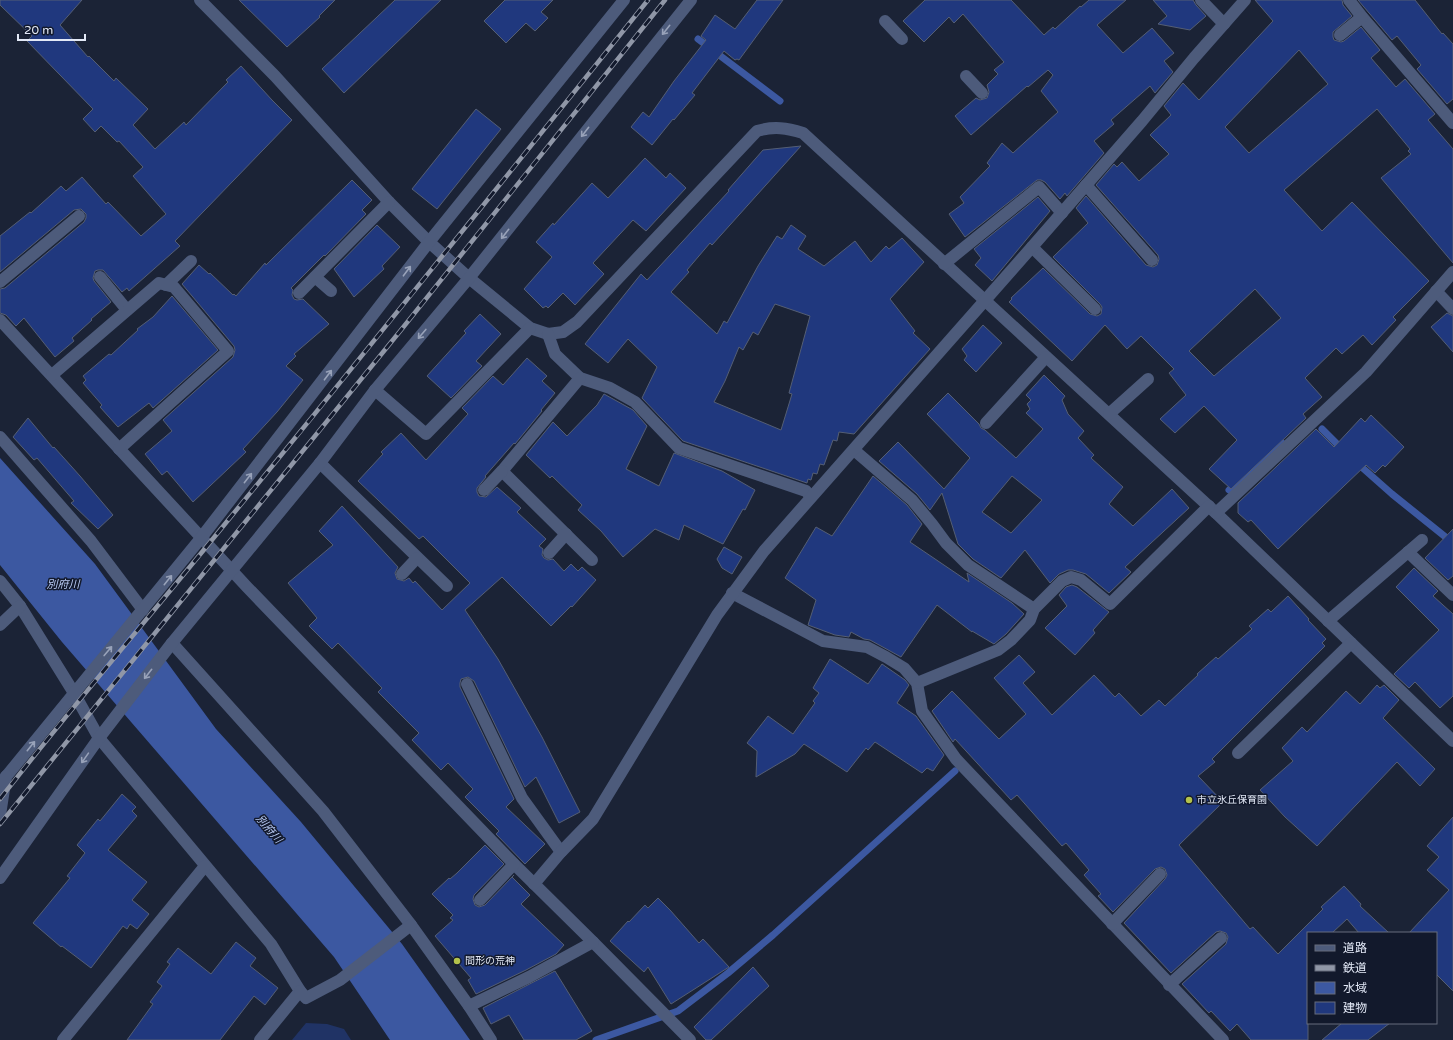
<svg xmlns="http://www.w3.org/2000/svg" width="1453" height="1040" font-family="'Varela Round','Noto Sans JP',sans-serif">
<rect width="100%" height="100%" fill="#1b2336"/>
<!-- green -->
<path fill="#203365" d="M306 1023 327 1024 344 1029 351 1040H292Z"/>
<!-- water -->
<path fill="#3c58a1" d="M0 458 95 564 216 729 301 822 402 944 470 1040H390L334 957 62 642 0 565Z"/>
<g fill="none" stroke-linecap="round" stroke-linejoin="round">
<!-- stream -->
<g stroke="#3c58a1" stroke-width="7">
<path d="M698 39 780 101"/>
<path d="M1322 429 1343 450"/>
<path d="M1357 463 1392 494 1453 543"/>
<path d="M1229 490 1282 443"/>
<path d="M596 1040 678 1011 728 973 773 935 955 771"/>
</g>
</g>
<!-- building -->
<g fill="#20387e" stroke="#545e74" fill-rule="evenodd">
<path d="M0 0H82L60 25 88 57 89 56 114 81 116 78 148 109 133 125 155 149 184 122 186 125 228 82 226 80 241 66 272 100 292 120 175 241 180 246 129 291 127 288 122 292 103 270H98L95 271 93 278 94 281 111 302 91 319 92 320 72 338 74 341 55 357 24 318 16 326 6 315 0 313V289L5 288 84 222 86 218V214L81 209 74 210 0 272V236L30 212 31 213 61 186 66 191 82 177 106 204 108 202 141 236 166 214 133 176 143 167 119 141 117 142 101 126 95 132 83 119 93 109 27 41 32 36 0 5Z"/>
<path d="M239 0H335L319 16 320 17 287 47Z"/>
<path d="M395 0H441L344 93 322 69Z"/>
<path d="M505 0H553L541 12 548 18 535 31 526 23 506 43 484 21Z"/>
<path d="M757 0H783L739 60 737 59 735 60 724 51 692 93 695 95 674 120 673 119 652 145 631 127 643 112 649 117 674 81 706 40 701 36 715 15 735 29Z"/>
<path d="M925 0H1011L1044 35 1053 27 1055 29 1080 6 1081 7 1089 0H1126L1097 25 1123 53 1152 28 1174 53 1164 61 1173 72 1155 93 1150 86 1111 120 1114 124 1094 141 1104 153 1067 196 1065 193 1060 199 1045 182 1041 180H1037L965 237 949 214 964 203 960 197 990 166 987 163 1002 143 1013 153 1058 112 1041 91 1053 75 1048 70 1028 87 1027 86 971 135 955 116 976 98 980 100 987 98 989 92 987 85 998 74 994 70 1004 62 963 14 954 23 949 17 924 42 903 21Z"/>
<path d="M1153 0H1193L1196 5 1206 16 1190 30 1158 24 1167 16Z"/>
<path d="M1255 0H1342L1343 5 1352 16 1333 32V37L1334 40 1341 42 1344 41 1361 27 1380 50 1371 58 1396 87 1405 79 1435 114 1428 120 1453 149V263L1381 178 1411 154 1408 151 1410 149 1377 109 1284 190 1322 231 1352 202 1429 281 1393 317 1396 320 1372 345 1363 335 1342 354 1336 348 1305 378 1322 397 1303 414 1306 418 1231 489 1209 469 1237 440 1204 406 1175 433 1160 419 1186 395 1169 373 1174 369 1141 336 1127 349 1105 325 1072 361 1009 302 1012 299 1011 298 1043 268 1090 314 1097 316 1101 314 1102 307 1100 304 1053 257 1088 223 1076 208 1086 196 1146 265 1153 267 1157 265 1159 259 1158 255 1096 185 1114 164 1117 167 1122 162 1139 181 1169 154 1150 135 1171 115 1164 106 1183 83 1199 100 1273 21ZM1299 50 1328 84 1249 153 1225 127ZM1255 289 1281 318 1214 376 1189 351Z"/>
<path d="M1358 0H1415L1442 34 1443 33 1453 44V99L1447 104 1417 69 1421 65 1397 36 1392 40Z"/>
<path d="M476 109 501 129 437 209 412 189Z"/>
<path d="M801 146 712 245 710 243 687 270 689 272 671 292 717 334 724 321 727 323 758 266 777 236 782 239 791 225 806 236 798 249 824 266 855 241 871 262 886 246 889 249 902 238 924 262 890 299 915 331 913 333 930 349 854 434 839 432 837 441 833 440 824 465 820 464 817 474 813 473 811 480 808 479 807 483 683 441 642 398 657 367 628 339 608 363 585 344 641 274 647 280 729 191 728 190 763 150ZM775 304 810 316 789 393 792 394 781 430 714 402 725 381 739 347 743 350 753 332 758 335Z"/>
<path d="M645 158 666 178 670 173 686 188 646 231 633 220 593 263 604 274 575 305 563 293 548 308 546 306 543 308 524 289 552 257 536 242 553 223 554 225 592 183 608 198Z"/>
<path d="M352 180 372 200 362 210 366 214 325 256 324 255 291 288 293 290 292 295 294 299 297 300 303 299 329 324 294 354 296 356 286 366 303 380 277 412 243 449 246 452 193 502 167 471 162 475 145 454 172 431 163 420 233 357 235 350 234 346 182 284 199 265 209 274 210 273 233 295 234 294 236 296 265 263 266 265Z"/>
<path d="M1038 197 1050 211 992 281 975 265 981 258 974 249Z"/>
<path d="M377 225 400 247 382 266 384 269 354 297 334 269Z"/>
<path d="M172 296 218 350 153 408 149 403 118 427 100 407 102 405 83 383 86 380 83 376 109 354 111 355 138 330 137 329 153 317Z"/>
<path d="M1447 313 1453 316V352L1431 327Z"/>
<path d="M480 314 501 334 476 361 482 366 451 398 427 376 466 333 464 331Z"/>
<path d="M983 325 1002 343 976 372 964 360 967 356 962 349Z"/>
<path d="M527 358 547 376 542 381 555 393 541 410 542 411 515 444 514 443 485 476 486 477 477 488V492L479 496 486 497 497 487 521 508 517 512 546 539 539 546 543 549 542 555 544 558 548 560 553 559 564 571 571 564 578 571 582 567 596 580 572 607 571 606 551 626 502 577 465 610 498 659 542 737 580 812 559 823 536 777 525 787 474 681 468 677 461 679 460 683V687L514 799 506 807 545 844 525 864 496 834 499 831 465 797 473 789 448 763 441 770 412 740 419 733 378 692 382 688 338 643 332 649 309 626 317 618 288 583 333 545 319 531 342 506 398 567 395 573 397 579 404 581 409 578 413 583 415 581 442 610 470 583 423 536 419 539 358 481 383 454 381 452 401 433 426 460 468 414 462 408 493 376 503 385Z"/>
<path d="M1044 375 1065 396 1062 400 1068 414 1084 431 1078 438 1094 455 1091 458 1123 487 1109 504 1133 526 1172 489 1189 508 1125 567 1131 572 1109 593 1086 574 1073 570H1068L1059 574 1050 583 1025 550 1001 578 973 559 958 544 942 493 930 510 917 494 879 461 898 442 944 489 970 458 927 414 948 393 979 424 981 428 985 430 1016 458 1043 429 1026 413 1030 409 1027 404 1031 400 1026 395ZM1012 476 1042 500 1011 533 982 512Z"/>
<path d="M604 394 633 410 647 426 626 469 659 486 674 453 722 471 755 490 745 510 743 509 723 544 684 525 679 540 655 529 623 557 601 531 578 510 582 505 552 476 550 478 526 455 553 422 567 436 597 405Z"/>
<path d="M1371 415 1404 447 1385 467 1383 465 1375 473 1366 465 1278 549 1251 520 1248 522 1238 513V503L1316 429 1334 447 1361 418 1365 422Z"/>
<path d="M28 418 53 448 54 447 80 476 113 515 98 529 71 503 74 501 37 458 34 460 13 437Z"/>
<path d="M873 476 907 505 922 524 910 542 969 582 967 573 1012 603 1024 614 1006 634 994 644 972 631V632L937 605 901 657 870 640 864 639 851 632 849 637 835 635 808 625 816 600 785 578 816 527 832 536Z"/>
<path d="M1453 529V576L1448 580 1425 558Z"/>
<path d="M724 547 742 557 732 574 722 568 717 559Z"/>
<path d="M1414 568 1438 591 1433 596 1453 614V696L1440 708 1415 682 1409 688 1394 674 1439 630 1396 587Z"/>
<path d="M1072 585 1077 587 1109 612 1093 630 1095 633 1075 655 1045 628 1067 606 1059 595 1066 587Z"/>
<path d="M1288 596 1309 619 1308 620 1326 639 1322 643 1325 646 1212 759 1215 762 1198 776 1223 802 1179 845 1250 929 1253 927 1278 954 1323 909 1321 907 1344 886 1361 904 1360 906 1389 933H1359L1347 919 1332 933H1308V1040H1251L1237 1024 1230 1031 1211 1011 1209 1013 1182 984 1226 944 1228 937 1226 933 1220 931 1216 932 1171 973 1124 923 1165 879 1167 875 1165 869 1161 867 1155 869 1113 912 1098 896 1101 894 1084 875 1089 870 1066 843 1062 846 1017 795 1011 800 955 739 953 742 932 711 952 691 999 739 1026 714 994 678 1019 655 1035 672 1023 683 1052 715 1094 675 1115 697 1119 693 1141 716 1159 700 1165 706 1198 675 1197 674 1216 657 1218 659 1252 629 1249 626 1268 609 1271 612Z"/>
<path d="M830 659 868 684 882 664 905 680 909 685 897 703 916 716 944 755 933 771 927 768 922 773 875 742 868 750 866 748 847 772 804 744 795 754 756 777 757 751 747 743 768 716 793 734 815 703 813 701 819 693 813 688Z"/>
<path d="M1377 685 1380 688 1384 685 1399 700 1383 718 1435 769 1420 786 1397 762 1317 846 1285 817 1260 790 1293 761 1282 748 1302 727 1307 732 1346 691 1360 704Z"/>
<path d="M122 794 136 807 132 811 137 816 108 850 147 882 132 900 149 914 137 929 130 924 127 929 123 926 91 968 62 946 61 947 33 923 70 878 67 876 85 853 77 845 98 819 100 821Z"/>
<path d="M1453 817V991L1436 974V933H1409L1449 890 1427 870 1439 857 1427 846Z"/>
<path d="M485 845 504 864 474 895 473 899 475 905 479 907 485 905 514 875 512 877 530 895 521 904 564 945 556 954 526 970 476 994 468 980 471 978 435 936 453 920 450 918 453 915 432 894 449 878 450 879 457 873Z"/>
<path d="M658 898 670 910 699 943 703 939 729 967 671 1004 648 967 644 972 610 941 628 921 629 922 645 905 648 908Z"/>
<path d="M236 942 256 958 250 966 278 988 265 1005 254 996 220 1040H127L153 1004 150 1002 162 986 157 982 170 964 167 962 178 948 211 974Z"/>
<path d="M753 967 769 986 711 1040H706L694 1027Z"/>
<path d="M555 971 592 1031 576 1040H524L509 1015 491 1024 483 1008Z"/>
<path d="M1342 1023H1390L1368 1040H1322Z"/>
</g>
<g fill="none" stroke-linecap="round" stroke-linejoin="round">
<!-- minor -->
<g stroke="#4d5b7b" stroke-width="12">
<path d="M200 0 275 76 389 202 429 242 469 278 530 328 548 334 563 332 577 322 757 131C774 126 787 128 803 133L1216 513 1453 741"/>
<path d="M1201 0 1224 24"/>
<path d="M1349 0 1362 17 1453 123"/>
<path d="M885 21 902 39"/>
<path d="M1340 35 1362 17"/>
<path d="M966 76 982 93"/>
<path d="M1086 185 1152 260"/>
<path d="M1032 247 1095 309"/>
<path d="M944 264 1039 187 1062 213"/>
<path d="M100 277 127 310"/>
<path d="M315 277 331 291"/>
<path d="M0 282 79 216"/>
<path d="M166 285 191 261"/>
<path d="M1436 291 1453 309"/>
<path d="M299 293 389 202"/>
<path d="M0 320 247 587 514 864 593 942 690 1040"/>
<path d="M548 334 555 354 580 378 610 388 635 402 679 448 806 491 811 497"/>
<path d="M52 375 159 283 174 287 228 351 119 449"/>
<path d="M580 378 502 471 592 560"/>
<path d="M375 390 426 434 530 328"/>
<path d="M1109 414 1148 379"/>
<path d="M986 423 1046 357"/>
<path d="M0 437 91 541 143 610"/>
<path d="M854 450 912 500 932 524 946 543 968 565 1034 609"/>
<path d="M320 463 447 586"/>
<path d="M484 490 502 471"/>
<path d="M1216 513 1366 372 1453 272"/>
<path d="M1408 552 1453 595"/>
<path d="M549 553 566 534"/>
<path d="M402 574 417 558"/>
<path d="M0 581 20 606 74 693 99 738 271 944 300 991 260 1040"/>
<path d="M732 593 823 641 867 647 886 657 904 668 917 683 922 711 956 759 1223 1040"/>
<path d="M1328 621 1422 540"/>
<path d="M0 625 20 606"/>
<path d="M172 643 323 811 411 925 469 1006 491 1040"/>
<path d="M917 683 998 650 1011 640 1030 620 1034 609 1062 581 1071 577 1081 580 1110 604 1209 506"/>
<path d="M467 684 522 798 561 852"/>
<path d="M1238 753 1351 643"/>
<path d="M0 784 201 538 429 242 624 0"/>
<path d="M0 815 6 776"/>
<path d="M0 878 99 738 172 643 320 463 375 390 469 278 691 0"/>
<path d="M534 884 561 852 593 819 717 615 764 551 1032 247 1142 121 1194 58 1245 0"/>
<path d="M480 900 514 864"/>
<path d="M1112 924 1160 874"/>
<path d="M1169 985 1221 938"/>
<path d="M300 991 306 998 340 980 411 925"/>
<path d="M469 1006 529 977 593 942"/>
<path d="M63 1040 205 866"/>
</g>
<defs>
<g id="rail">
<path d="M0 799C74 704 153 613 229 519 370 347 509 173 648 0"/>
<path d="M0 824 401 330 665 0"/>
</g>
</defs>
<!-- rail casing -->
<use href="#rail" stroke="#9097a7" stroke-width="4.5"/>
<!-- rail -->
<use href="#rail" stroke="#12192c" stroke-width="3" stroke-dasharray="9" stroke-linecap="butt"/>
</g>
<!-- one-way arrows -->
<defs><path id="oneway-shaft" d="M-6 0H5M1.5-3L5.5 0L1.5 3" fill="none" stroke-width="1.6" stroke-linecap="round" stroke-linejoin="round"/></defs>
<g stroke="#98a2b9">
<use href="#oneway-shaft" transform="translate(666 30) rotate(129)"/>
<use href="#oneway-shaft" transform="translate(585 132) rotate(128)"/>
<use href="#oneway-shaft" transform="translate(505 234) rotate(128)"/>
<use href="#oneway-shaft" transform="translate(407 271) rotate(-53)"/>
<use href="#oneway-shaft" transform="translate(422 334) rotate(130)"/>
<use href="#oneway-shaft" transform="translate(328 375) rotate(-53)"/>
<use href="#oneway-shaft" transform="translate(248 478) rotate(-52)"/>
<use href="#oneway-shaft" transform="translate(168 580) rotate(-51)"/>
<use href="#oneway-shaft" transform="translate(108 651) rotate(-50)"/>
<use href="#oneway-shaft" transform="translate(148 674) rotate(128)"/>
<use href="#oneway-shaft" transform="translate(31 746) rotate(-51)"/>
<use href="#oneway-shaft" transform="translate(85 758) rotate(125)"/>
</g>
<!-- markers -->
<g fill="#b3c24b" stroke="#12192c" stroke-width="1.5">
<circle cx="1189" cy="800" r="4"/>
<circle cx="457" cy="961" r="4"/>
</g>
<g text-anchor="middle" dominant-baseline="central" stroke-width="3" stroke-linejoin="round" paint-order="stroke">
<!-- poi labels -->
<g font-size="10" fill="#e3e9f7" stroke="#12192c" text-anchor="start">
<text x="1197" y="800">市立氷丘保育園</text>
<text x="465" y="961">間形の荒神</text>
</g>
<!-- water labels -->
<g font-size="11" font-style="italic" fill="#b8caf3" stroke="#12192c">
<text x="63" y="584">別府川</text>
<text transform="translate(269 829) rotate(49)">別府川</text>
</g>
</g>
<!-- legend -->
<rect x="1307" y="932" width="130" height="92" fill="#12192c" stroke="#666c7d"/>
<rect x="1315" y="945" width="20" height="6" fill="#4d5b7b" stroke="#666c7d"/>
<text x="1343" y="952" font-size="12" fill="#e3e9f7">道路</text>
<rect x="1315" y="965" width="20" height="6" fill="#9097a7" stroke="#666c7d"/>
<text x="1343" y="972" font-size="12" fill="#e3e9f7">鉄道</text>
<rect x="1315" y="982" width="20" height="12" fill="#3c58a1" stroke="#666c7d"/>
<text x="1343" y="992" font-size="12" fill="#e3e9f7">水域</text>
<rect x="1315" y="1002" width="20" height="12" fill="#20387e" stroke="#666c7d"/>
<text x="1343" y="1012" font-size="12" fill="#e3e9f7">建物</text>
<!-- scale -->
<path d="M18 34v6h67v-6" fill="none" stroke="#e3e9f7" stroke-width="2"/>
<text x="24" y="34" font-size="12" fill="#e3e9f7" stroke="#12192c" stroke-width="3" paint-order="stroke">20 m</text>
</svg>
